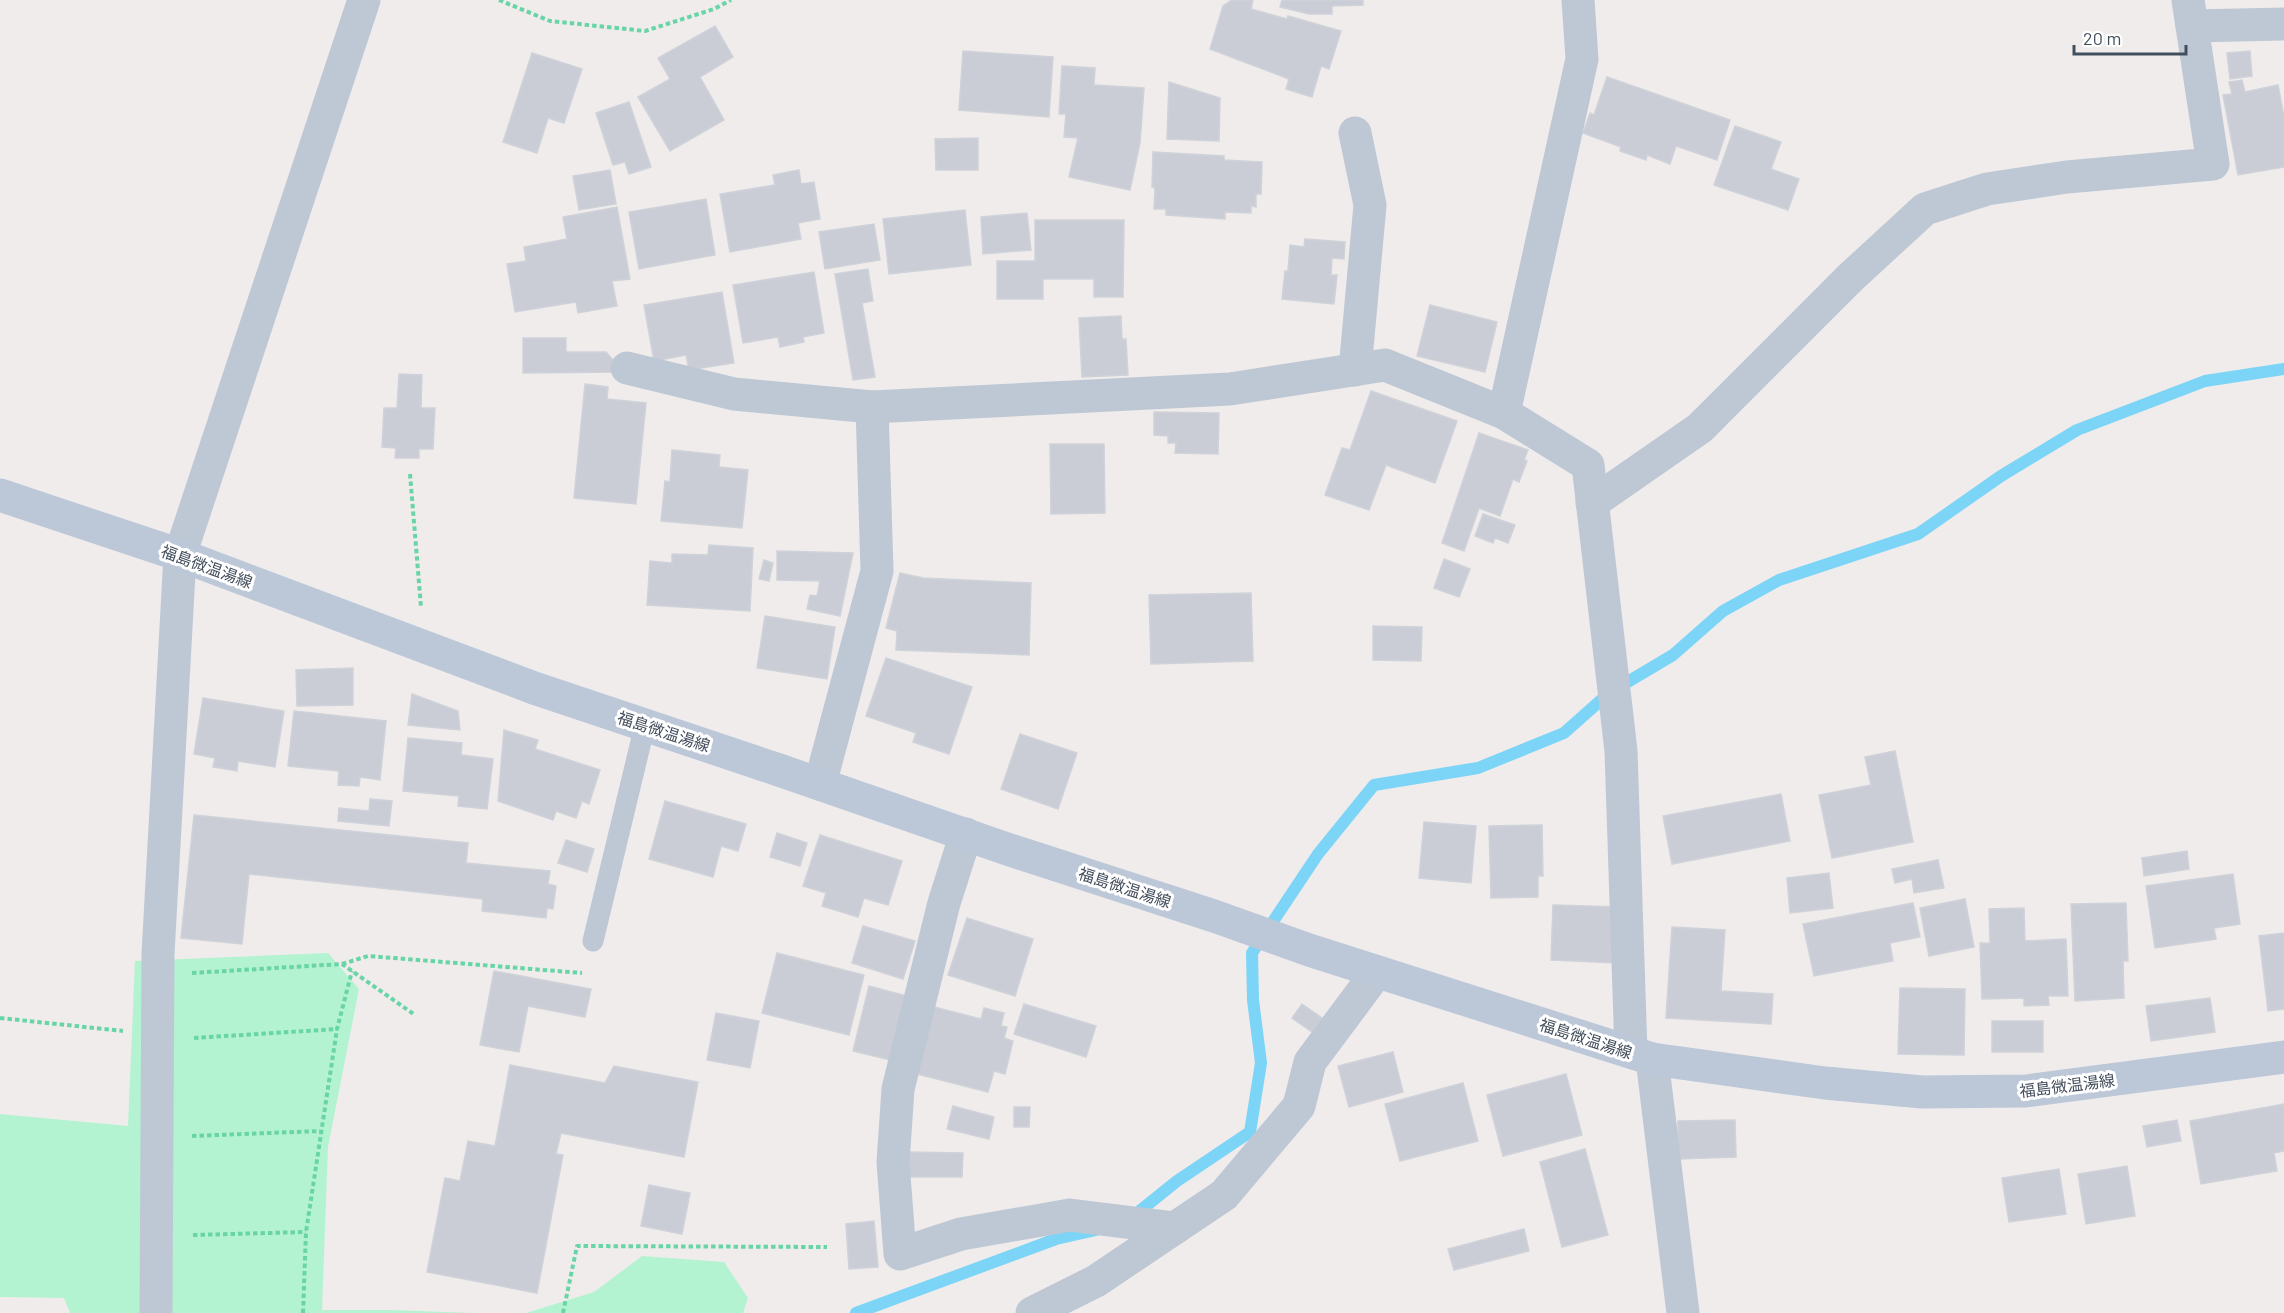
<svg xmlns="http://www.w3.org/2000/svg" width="2284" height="1313" font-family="Barlow,'Noto Sans JP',sans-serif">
<rect width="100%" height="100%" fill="#f0ecec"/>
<!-- green -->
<g fill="#b4f3d1">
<path d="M328 953 359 989 328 1147 322 1310H390L472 1313H70L64 1298 0 1297V1114L128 1126 135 961Z"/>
<path d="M642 1256 724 1262 748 1298 743 1313H526L594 1292Z"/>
</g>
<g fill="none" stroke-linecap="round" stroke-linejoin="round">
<!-- stream -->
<g stroke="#7cd4f6" stroke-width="12">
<path d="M1131 1218 1177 1181 1250 1132 1261 1063 1253 1000 1252 953 1318 854 1374 785 1478 768 1564 733 1609 693 1673 655 1723 611 1779 580 1918 534 2001 476 2077 430 2205 381 2284 369"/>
<path d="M856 1313 1056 1239 1096 1230"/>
</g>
</g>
<!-- building -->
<g fill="#cacdd5" stroke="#cfd2d9" stroke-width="1.5">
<path d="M1232 0H1253L1251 9 1287 19 1288 16 1341 31 1329 69 1321 66 1312 97 1286 89 1289 79 1210 49 1223 6Z"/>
<path d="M1282 0H1363V5L1332 6V14H1309L1280 7Z"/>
<path d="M715 26 733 57 700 77 724 120 670 151 638 97 670 79 658 58Z"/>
<path d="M963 51 1053 57 1049 117 959 110Z"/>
<path d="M2250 51 2252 76 2230 79 2227 53Z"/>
<path d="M532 53 582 69 564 123 548 118 537 153 503 142Z"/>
<path d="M1062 66 1095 68 1094 85 1144 88 1140 143 1130 190 1069 177 1078 138 1064 137 1066 114H1059Z"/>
<path d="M1607 77 1730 120 1717 160 1676 146 1670 164 1647 155 1646 160 1620 151 1621 147 1583 133 1590 113 1594 115Z"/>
<path d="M2242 80 2245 92 2278 85 2284 117V167L2238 175 2223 95 2232 94 2229 82Z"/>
<path d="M1169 82 1220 98 1219 141 1167 139Z"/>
<path d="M629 102 651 167 629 174 625 162 613 165 596 113Z"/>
<path d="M1735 126 1781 142 1771 169 1799 179 1788 210 1714 185Z"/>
<path d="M978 138V170H936L935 139Z"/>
<path d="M1153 152 1224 156V160L1262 162 1261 194H1256V207L1251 206V213L1225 212V219L1166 215V209H1154L1155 188 1152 187Z"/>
<path d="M610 170 616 204 579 210 573 176Z"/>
<path d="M799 170 801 184 814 182 820 219 798 223 801 239 730 252 720 194 775 185 773 175Z"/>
<path d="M706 199 715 255 639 269 629 212Z"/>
<path d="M617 207 630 279 612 281 617 306 578 313 576 302 515 312 507 264 526 261 524 247 567 239 563 217Z"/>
<path d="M965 210 971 265 889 274 883 219Z"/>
<path d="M1027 213 1031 250 983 254 981 217Z"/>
<path d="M1035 220H1124L1123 297H1094V279H1043V299H997V261H1035Z"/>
<path d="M874 224 880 260 825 269 819 232Z"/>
<path d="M1305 239 1345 242 1344 259 1332 258 1331 275H1337L1334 304 1282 299 1285 271H1288L1290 245 1304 247Z"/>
<path d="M868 269 873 301 862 303 875 377 853 380 835 274Z"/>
<path d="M814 272 824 333 803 337 804 342 780 347 778 337 743 343 733 285Z"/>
<path d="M722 292 734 363 689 370 686 355 654 361 644 305Z"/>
<path d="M1430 305 1497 322 1485 372 1417 356Z"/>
<path d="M1121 316 1122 339H1126L1128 375 1082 377 1079 318Z"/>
<path d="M523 338H566V352H606L615 362 616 372 523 373Z"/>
<path d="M399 374 422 375 421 408H435L433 449H419V458H395L396 448 382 447 384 408H397Z"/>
<path d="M585 384 608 387 607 399 646 403 636 504 574 498Z"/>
<path d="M1371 391 1457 421 1435 483 1386 465 1369 510 1325 495 1342 448 1350 450Z"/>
<path d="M1154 412 1219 413 1218 454 1175 453 1176 443H1168V436L1154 435Z"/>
<path d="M1479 433 1528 450 1524 460 1527 461 1519 482 1513 479 1500 516 1479 508 1464 551 1442 543Z"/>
<path d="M1050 444H1104L1105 513 1051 514Z"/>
<path d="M672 450 720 455 719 467 748 470 742 528 661 521 665 481 670 482Z"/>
<path d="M1483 514 1515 525 1508 543 1495 538 1493 543 1475 536Z"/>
<path d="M709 545 753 548 750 611 647 605 650 561 672 563V554L708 555Z"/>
<path d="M777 551 853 553 840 616 807 609 810 595 817 596 820 581 777 580Z"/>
<path d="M1444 559 1470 569 1459 597 1434 588Z"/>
<path d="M764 560 773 563 769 581 759 579Z"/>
<path d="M900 573 923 578 1031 583 1029 655 896 650 897 631 886 628Z"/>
<path d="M1251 593 1253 661 1151 664 1149 595Z"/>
<path d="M765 616 835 627 827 679 757 668Z"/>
<path d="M1373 626 1422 627 1421 661 1373 660Z"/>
<path d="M886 658 972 687 949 754 913 742 916 733 866 716Z"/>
<path d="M353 668V705L297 706 296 670Z"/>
<path d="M412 694 458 711 460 730 408 725Z"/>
<path d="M203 698 284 711 275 767 238 761 237 771 213 767 215 758 194 754Z"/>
<path d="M294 711 386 721 380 780 360 777 359 786 338 785 339 771 288 766Z"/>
<path d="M504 730 538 740 535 749 600 770 589 804 582 801 576 818 556 811 553 820 498 801Z"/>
<path d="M1020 734 1077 753 1058 809 1001 789Z"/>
<path d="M408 738 462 743 461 755 493 759 487 809 458 806 459 796 403 791Z"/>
<path d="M1895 751 1913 842 1832 858 1819 795 1871 785 1865 757Z"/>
<path d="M1781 794 1790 841 1672 864 1663 816Z"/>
<path d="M370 799 392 801 389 826 338 821 339 808 369 811Z"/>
<path d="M665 801 746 824 738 851 721 846 713 877 649 859Z"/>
<path d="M194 815 468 843 466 863 550 871 548 884 556 886 553 909 547 908 546 918 482 911 483 899 249 874 242 944 181 938Z"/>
<path d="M1424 822 1476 826 1471 883 1419 878Z"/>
<path d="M1542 825 1543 876H1538V897L1491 898 1489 826Z"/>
<path d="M777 833 807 843 800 866 770 857Z"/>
<path d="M820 835 902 861 888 905 864 898 858 917 822 906 826 893 803 886Z"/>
<path d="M566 840 594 849 587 872 558 863Z"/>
<path d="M2187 851 2189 869 2144 876 2142 858Z"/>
<path d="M1938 860 1944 888 1914 893 1912 879 1895 883 1892 869Z"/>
<path d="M1829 873 1833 908 1790 913 1787 878Z"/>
<path d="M2233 874 2240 924 2214 928 2216 939 2155 948 2146 886Z"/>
<path d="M1965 899 1974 947 1929 956 1920 908Z"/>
<path d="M1913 903 1920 937 1890 943 1893 961 1814 976 1803 924Z"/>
<path d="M2126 903 2128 961H2123L2124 998 2075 1001 2071 904Z"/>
<path d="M1553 905 1619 907 1617 963 1551 960Z"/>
<path d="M2024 908 2025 941 2066 939 2068 996H2048L2049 1005 2024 1006V998L1982 999 1980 943H1990L1989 909Z"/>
<path d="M967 918 1033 939 1015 996 948 975Z"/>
<path d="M863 926 915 941 903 979 852 963Z"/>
<path d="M1672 927 1725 930 1721 991 1773 994 1771 1024 1666 1018Z"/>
<path d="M2284 933V1009L2268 1011 2259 936Z"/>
<path d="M777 953 864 975 849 1035 762 1013Z"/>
<path d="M494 971 591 989 585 1017 528 1006 519 1052 480 1045Z"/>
<path d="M869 986 907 996 891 1060 853 1051Z"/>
<path d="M1900 988 1965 989 1964 1055 1898 1054Z"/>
<path d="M2210 998 2215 1032 2151 1041 2146 1006Z"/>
<path d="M1024 1004 1096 1026 1086 1057 1014 1034Z"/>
<path d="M1302 1004 1322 1018 1312 1032 1292 1018Z"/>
<path d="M934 1007 981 1019 984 1008 1004 1013 1001 1026 1007 1027 1004 1038 1013 1041 1005 1074 994 1071 988 1092 917 1074Z"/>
<path d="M716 1013 759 1021 750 1068 707 1060Z"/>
<rect x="1992" y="1021" width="51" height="31"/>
<path d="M1393 1052 1403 1092 1349 1107 1338 1066Z"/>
<path d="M510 1065 605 1083 614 1066 698 1082 684 1157 561 1133 556 1154 563 1155 537 1293 427 1272 445 1178 460 1181 468 1141 495 1146Z"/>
<path d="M1566 1074 1582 1135 1503 1156 1487 1095Z"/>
<path d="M1463 1083 1478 1141 1400 1161 1385 1104Z"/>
<path d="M2284 1104V1151L2274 1153 2277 1171 2201 1184 2190 1121Z"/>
<path d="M953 1106 994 1117 989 1139 947 1129Z"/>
<path d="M1014 1107H1030L1029 1127H1014Z"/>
<path d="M1735 1120 1736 1157 1678 1159V1121Z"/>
<path d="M2177 1120 2181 1141 2147 1147 2143 1126Z"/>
<path d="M1585 1149 1608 1235 1562 1247 1540 1162Z"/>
<path d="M909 1152 963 1153 962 1177H909Z"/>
<path d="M2127 1166 2135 1216 2086 1224 2078 1174Z"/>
<path d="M2059 1169 2066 1214 2009 1222 2002 1178Z"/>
<path d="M649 1185 690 1193 682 1234 641 1226Z"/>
<path d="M874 1221 878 1267 849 1269 846 1224Z"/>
<path d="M1524 1229 1529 1251 1454 1270 1448 1249Z"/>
</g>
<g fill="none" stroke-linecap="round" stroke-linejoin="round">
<!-- path -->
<g stroke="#69d5a7" stroke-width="4" stroke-dasharray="4.5 3" stroke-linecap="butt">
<path d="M499 0 550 21 645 31 714 9 731 0"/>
<path d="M410 474 421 607"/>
<path d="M342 964 368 956 582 973"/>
<path d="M192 973 342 964 415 1015"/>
<path d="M0 1018 123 1031"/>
<path d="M194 1038 337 1029"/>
<path d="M192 1136 320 1131"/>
<path d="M193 1235 306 1232"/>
<path d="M303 1313 306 1232 337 1029 352 971"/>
<path d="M563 1313 577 1246 827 1247"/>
</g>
<!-- lane -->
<path stroke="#bec8d4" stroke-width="21" d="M593 941 645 725"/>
<!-- street -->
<g stroke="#bec8d4" stroke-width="33">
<path d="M2192 26 2284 24"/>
<path d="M1355 133 1370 205 1355 370"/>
<path d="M627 368 734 394 872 407 1230 389 1385 365 1504 413 1588 465 1621 751 1631 1052"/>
<path d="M1504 413 1582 59 1578 0"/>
<path d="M1592 503 1700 428 1851 277 1925 209 1987 189 2067 177 2213 164 2188 0"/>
<path d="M820 784 877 571 872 407"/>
<path d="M966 834 944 903 898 1089 893 1162 900 1254 961 1234 1070 1215 1175 1228"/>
<path d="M1652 1059 1683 1313"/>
<path d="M156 1313 158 954 180 555 364 0"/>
<path d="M1032 1313 1096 1281 1224 1195 1299 1106 1310 1062 1377 972"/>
</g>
<!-- secondary -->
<path stroke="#bcc8d8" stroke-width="33" d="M0 495 180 555 534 688 779 770 1010 850 1214 916 1309 950 1652 1059 1825 1083 1922 1092 2026 1091 2284 1057"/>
</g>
<g text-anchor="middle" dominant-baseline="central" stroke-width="6" stroke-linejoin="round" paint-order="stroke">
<!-- street labels -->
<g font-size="16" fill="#434e5c" stroke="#fff">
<text transform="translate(207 566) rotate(20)">福島微温湯線</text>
<text transform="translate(664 731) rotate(18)">福島微温湯線</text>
<text transform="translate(1125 887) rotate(18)">福島微温湯線</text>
<text transform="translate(1586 1038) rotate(18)">福島微温湯線</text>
<text transform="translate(2067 1085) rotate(-7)">福島微温湯線</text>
</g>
</g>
<!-- scale -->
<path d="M2074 45v9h112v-9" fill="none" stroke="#434e5c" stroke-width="3"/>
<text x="2083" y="45" font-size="18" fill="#434e5c" stroke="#ffffff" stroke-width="4.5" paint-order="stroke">20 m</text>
</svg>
